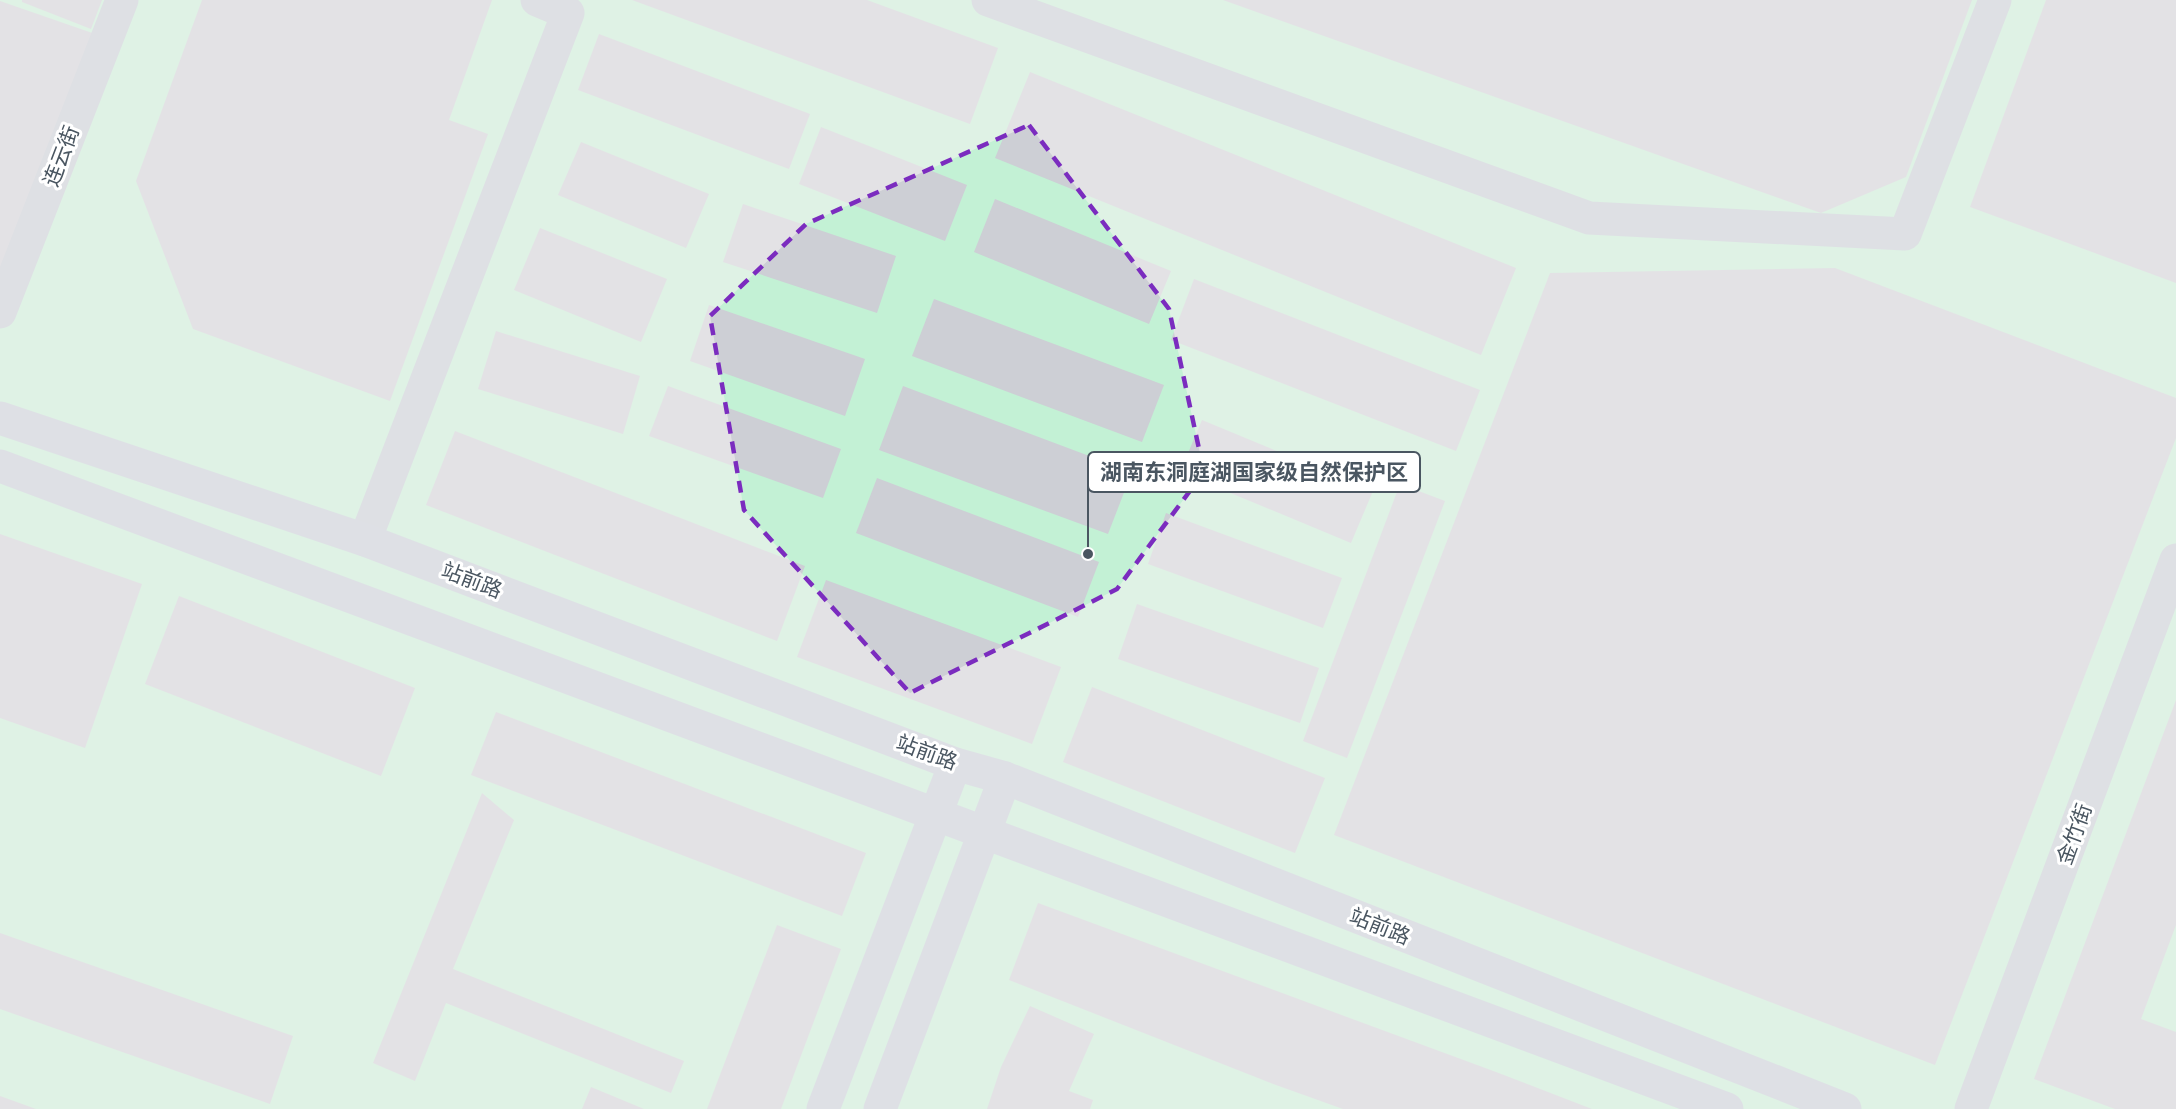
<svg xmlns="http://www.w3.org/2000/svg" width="2176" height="1109" font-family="Figtree,'Noto Sans SC',sans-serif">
<rect width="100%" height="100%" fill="#f5f3f3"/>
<!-- green -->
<rect fill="#c3f1d5" x="0" y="0" width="2176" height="1109"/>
<!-- building -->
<g fill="#cdcfd5">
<path d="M22 0H102L91 29 22 2Z"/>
<path d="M202 0H492L449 120 488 134 390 401 193 329 136 181Z"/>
<path d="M632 0H867L998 48 970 124Z"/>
<path d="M1223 0H1972L1906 177 1821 213Z"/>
<path d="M2046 0H2176V283L1970 207Z"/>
<path d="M0 1 98 35 0 273Z"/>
<path d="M599 34 810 114 789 169 578 90Z"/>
<path d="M1030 72 1516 268 1481 355 995 158Z"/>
<path d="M821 127 967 185 945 241 799 184Z"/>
<path d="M581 142 709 194 686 248 558 195Z"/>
<path d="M995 199 1171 271 1149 324 974 252Z"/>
<path d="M743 204 896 256 877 313 723 262Z"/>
<path d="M540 228 667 279 641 342 514 290Z"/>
<path d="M1835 268 2176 398V438L1935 1065 1334 835 1550 273Z"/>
<path d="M1194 279 1480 390 1456 451 1171 340Z"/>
<path d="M934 299 1164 385 1142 442 912 356Z"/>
<path d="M709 305 865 359 845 416 690 361Z"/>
<path d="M496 331 640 376 623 434 478 389Z"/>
<path d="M668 386 841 449 823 498 649 436Z"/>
<path d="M903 386 1132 472 1108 534 879 450Z"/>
<path d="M1202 420 1373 491 1351 543 1180 472Z"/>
<path d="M455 431 805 566 777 641 426 505Z"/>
<path d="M877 478 1099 562 1078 617 856 533Z"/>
<path d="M1400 484 1445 501 1347 758 1303 741Z"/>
<path d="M1166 513 1342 578 1323 628 1148 564Z"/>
<path d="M0 534 142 584 85 748 0 718Z"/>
<path d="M826 580 1061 667 1032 744 797 657Z"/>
<path d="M179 596 415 688 381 776 145 684Z"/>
<path d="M1137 604 1319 668 1300 723 1118 659Z"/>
<path d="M1092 687 1325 778 1295 853 1063 762Z"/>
<path d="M2176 700V925L2141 1019 2176 1032V1109H2115L2034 1079Z"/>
<path d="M496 712 866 853 842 916 471 775Z"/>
<path d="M482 793 514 820 453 969 684 1061 671 1093 446 1003 415 1081 373 1063Z"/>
<path d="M1038 903 1496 1072 1592 1109H1343L1276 1085 1009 980Z"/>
<path d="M777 925 841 949 781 1109H707Z"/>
<path d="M0 933 293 1036 270 1104 0 1009Z"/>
<path d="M1030 1006 1094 1034 1069 1091 1093 1100 1090 1109H987L1001 1067Z"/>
<path d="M591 1087 644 1109H582Z"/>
<path d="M0 1096 36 1109H0Z"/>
</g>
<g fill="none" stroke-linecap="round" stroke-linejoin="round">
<!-- minor -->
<g stroke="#c1cad2" stroke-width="33">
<path d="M988 0 1589 218 1905 234 1995 0"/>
<path d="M0 312 122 0"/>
<path d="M365 540 568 13 537 0"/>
<path d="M1971 1109 2176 560"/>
</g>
<!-- secondary -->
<g stroke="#c1cbd6" stroke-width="33">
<path d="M0 418 365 540 955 764 1005 778 1845 1109"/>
<path d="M0 466 1727 1109"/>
<path d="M823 1109 955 764"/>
<path d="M880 1109 1005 778"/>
</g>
</g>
<!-- marked area -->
<path d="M0 0H2176V1109H0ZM1029 125 1169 309 1204 472 1117 589 910 693 744 510 710 316 806 224Z" fill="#f5f3f3" fill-opacity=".55" fill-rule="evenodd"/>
<path fill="none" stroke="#7b2cbf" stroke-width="4.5" stroke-dasharray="12 8" stroke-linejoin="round" d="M1029 125 1169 309 1204 472 1117 589 910 693 744 510 710 316 806 224Z"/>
<g text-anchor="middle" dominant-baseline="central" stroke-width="6" stroke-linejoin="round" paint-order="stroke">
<!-- street labels -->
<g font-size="21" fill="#4a5661" stroke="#fff">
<text transform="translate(61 156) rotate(-69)">连云街</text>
<text transform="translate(472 580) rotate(21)">站前路</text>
<text transform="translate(927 752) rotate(20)">站前路</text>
<text transform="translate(2074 834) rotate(-70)">金竹街</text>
<text transform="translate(1380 926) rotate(22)">站前路</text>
</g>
</g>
<!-- callouts -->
<path fill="none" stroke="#4a5661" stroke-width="2" d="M1088 554L1088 472"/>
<circle fill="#4a5661" stroke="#fff" stroke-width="2" cx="1088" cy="554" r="6"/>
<rect fill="#fff" stroke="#4a5661" stroke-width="2" x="1088" y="452" width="332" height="40" rx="6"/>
<g font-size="22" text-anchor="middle" font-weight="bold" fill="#4a5661">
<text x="1254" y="480">湖南东洞庭湖国家级自然保护区</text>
</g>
</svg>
